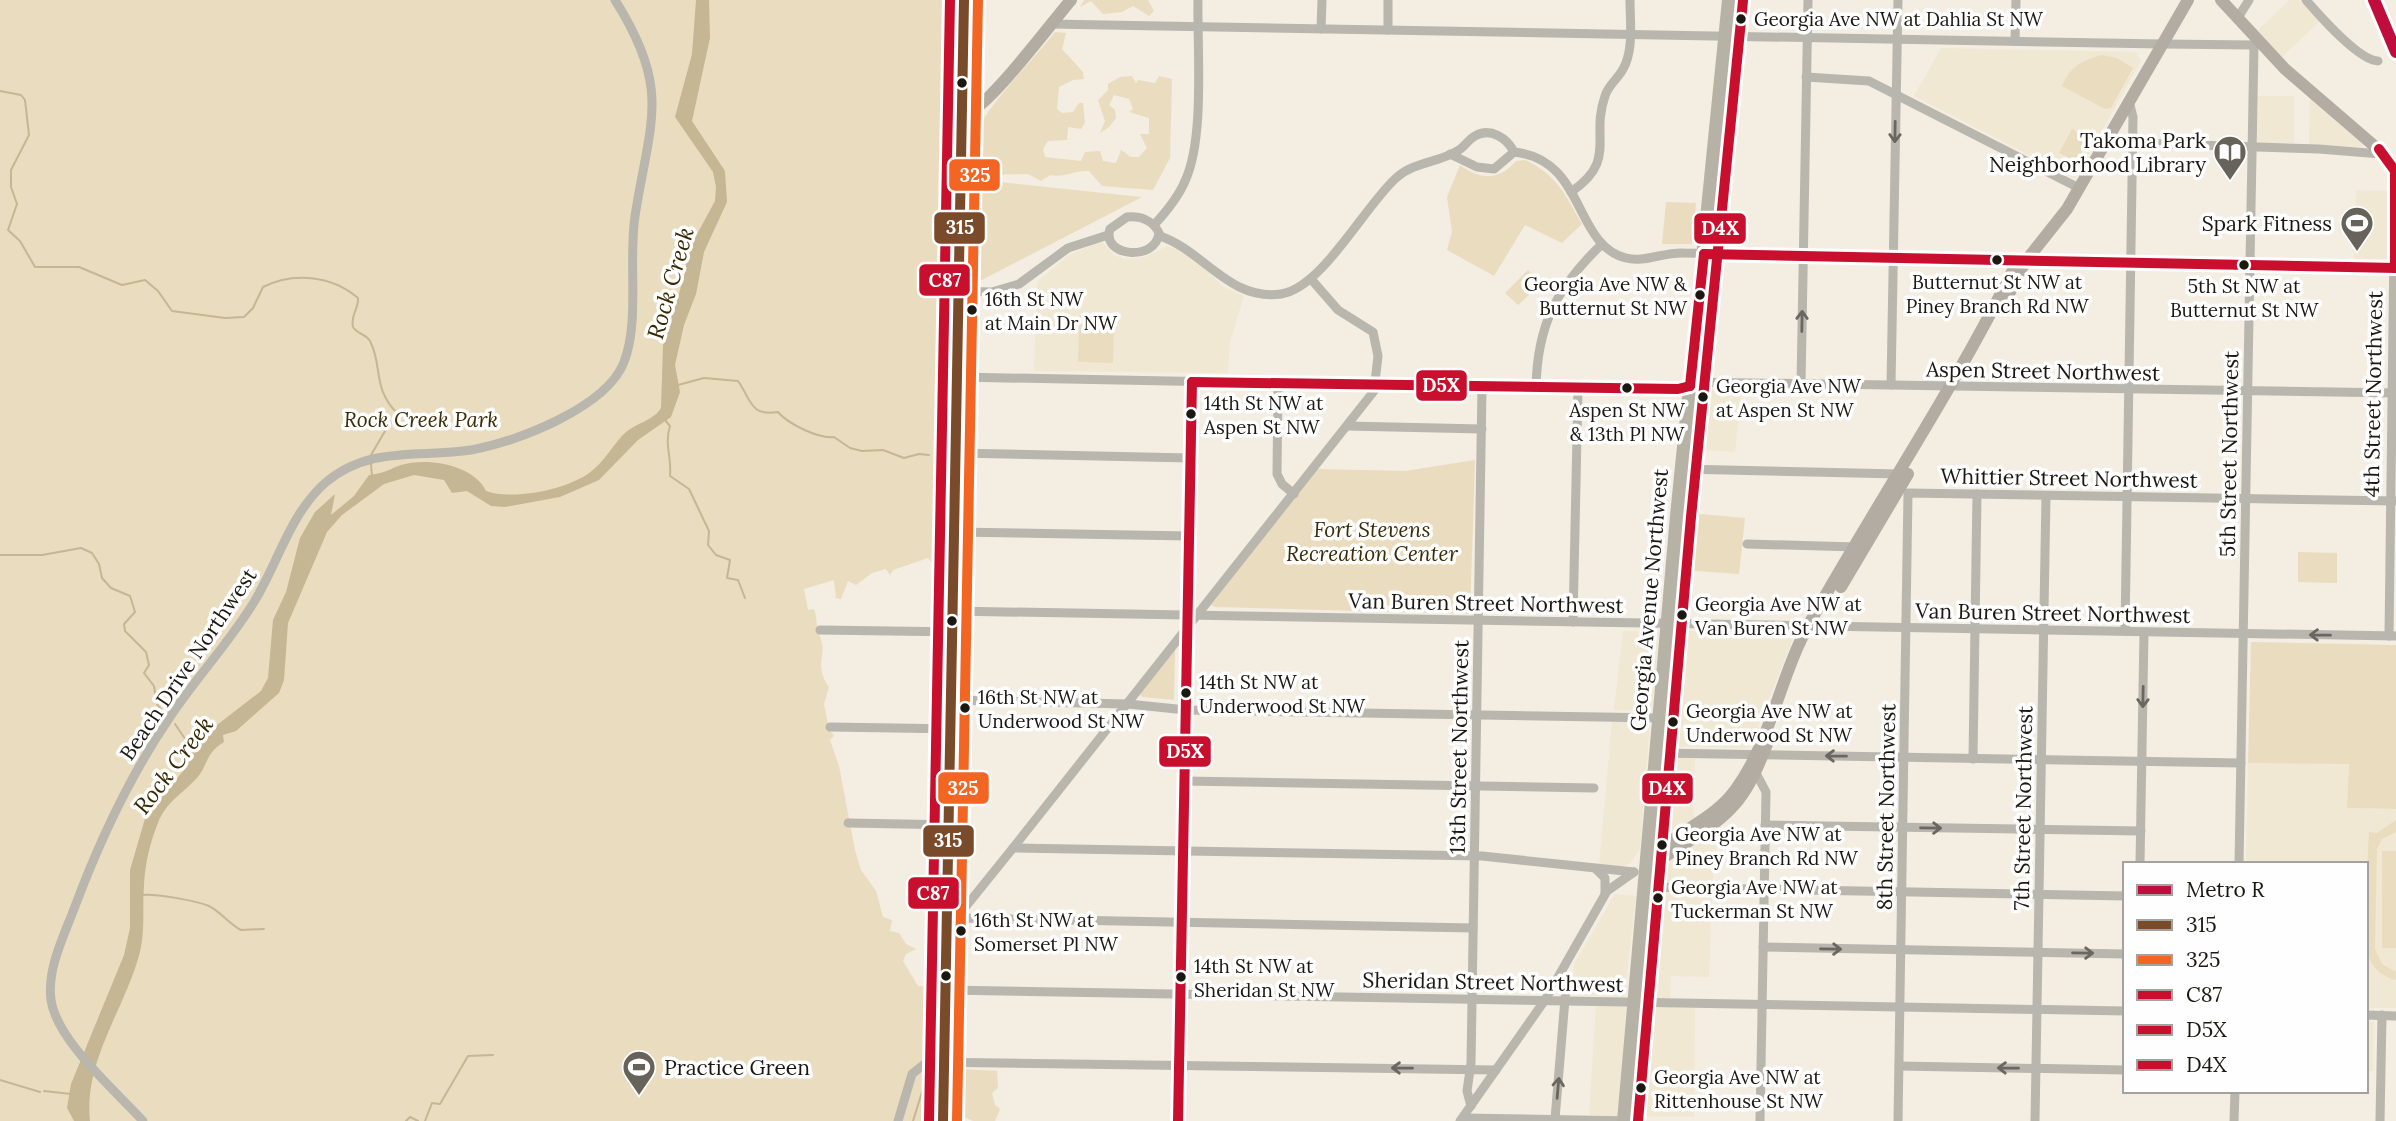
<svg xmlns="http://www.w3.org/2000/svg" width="2396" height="1121" font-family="Lora,serif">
<rect width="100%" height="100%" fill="#f3ede2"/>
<!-- built -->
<g fill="#f1e8d4">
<path d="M2289 0H2299L2320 21 2279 60 2254 34Z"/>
<path d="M1941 48 2136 52 2141 61 2075 179 1914 96Z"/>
<path d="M2310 94 2364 144 2361 147 2309 144Z"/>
<rect x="2256" y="96" width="38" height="47"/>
<path d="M2356 190 2388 191 2390 255 2383 261H2354Z"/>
<path d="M1101 241 1114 255 1125 259 1145 257 1167 246 1177 248 1200 263 1222 286 1244 296 1230 341 1228 373 1034 371 1037 282 1069 255Z"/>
<path d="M1698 385 1742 386 1735 452 1692 449Z"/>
<path d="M1623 631 1659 632 1652 711 1614 710Z"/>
<path d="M1680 631 1795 634 1750 746 1746 748 1668 746Z"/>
<path d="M1612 721 1650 723 1640 848 1631 863 1622 867 1599 865Z"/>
<path d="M1663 757H1695L1693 813 1696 820 1667 839 1664 834 1658 833Z"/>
<path d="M2248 763 2349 764 2347 808 2396 809V1008H2366V864H2246Z"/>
<path d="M1706 833 1717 842 1712 884 1656 883V866Z"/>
<path d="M1655 891 1712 892 1709 977 1671 976 1670 998H1646L1643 995 1652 894Z"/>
<path d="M1615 894 1636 896 1624 997 1571 995 1574 964Z"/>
<path d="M1596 1005 1626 1007 1618 1117 1589 1115Z"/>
<path d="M1643 1006 1695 1007 1694 1117 1633 1116Z"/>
<path d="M2366 1021 2374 1022 2373 1071H2366Z"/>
</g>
<!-- green -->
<g fill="#eadcbf">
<path d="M0 0H959L945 568 940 572 928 558 893 570 890 575 886 569 872 573 856 585 848 581 841 599 836 598 834 580 804 589 808 610 814 609C818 620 815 626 821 640 827 655 813 665 829 687L824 704 829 729 834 736 830 740 839 766 855 850 861 870 876 891 883 917 892 920 890 931 899 933 906 944 916 949 906 954 903 961 918 986H938L936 1121H0Z"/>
<path d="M1084 0H1148L1154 11 1149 16 1133 6 1122 12 1103 14 1091 1 1080 7Z"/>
<path d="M1055 32 1066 33 1062 49 1083 72 1084 79 1073 80 1059 87 1057 109 1062 113 1073 112 1079 103H1083L1085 123 1081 129 1068 127 1067 140 1048 141 1043 149 1045 157 1081 161 1085 152 1100 151 1103 161 1116 163 1121 150 1131 157H1139L1147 148 1140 134H1149V118L1129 112 1133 109 1129 99 1114 95 1109 105 1115 110 1116 118 1109 127 1100 133 1105 121 1098 100 1108 90V84L1120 77 1132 76 1136 83 1138 80 1155 83 1159 76 1172 79 1170 158 1153 190 1102 186 1089 171C1074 170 1064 178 1050 175L1041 181 1028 174 984 175C974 169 974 135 980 125 997 95 1033 60 1055 32Z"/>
<path d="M2102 55 2117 58 2133 68 2111 108 2105 109 2062 86C2070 66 2082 60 2102 55Z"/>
<path d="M2072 129 2089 139 2077 162 2059 153Z"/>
<path d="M1525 160C1557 175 1565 194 1582 224L1562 243 1525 225 1494 276 1447 250 1452 232 1447 197 1460 165C1480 180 1499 181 1516 161Z"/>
<path d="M980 180 1141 197H1142L976 283Z"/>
<path d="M1666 202 1696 203 1692 244H1662Z"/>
<path d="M1528 270 1542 283 1518 305 1505 293Z"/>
<path d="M1080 315 1114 316 1113 363 1078 362 1079 325H1076Z"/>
<path d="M1475 460 1470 614 1215 607 1211 605 1317 469 1405 471Z"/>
<path d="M1689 513 1745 518 1739 574 1683 570Z"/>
<path d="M2298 552 2337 553V583L2298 582Z"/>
<path d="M2251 642 2396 645V809L2347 808 2349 764 2248 763Z"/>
<path d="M1175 650 1174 700 1143 697 1139 694Z"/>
<path d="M2396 820V832L2382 839 2377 849 2375 949 2382 964 2396 972V980C2383 977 2373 969 2369 957 2361 935 2368 859 2369 832L2377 833Z"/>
<rect x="2382" y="851" width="14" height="97"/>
<path d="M960 1069 997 1071 998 1088 992 1093 995 1105 1000 1109 995 1121H973L959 1115Z"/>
</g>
<!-- water -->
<path fill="#c5b694" d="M696 0H709L710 38 692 121 725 171 727 202 704 252 696 294 684 325 675 365 680 392 671 417 638 440 599 480 560 497 505 507 491 506 467 491 452 493 444 480 414 475 384 484 342 515 327 532 288 623 284 680 279 693 236 731 223 735 224 742C204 754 209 765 196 779 183 793 165 803 158 823 150 842 145 864 144 885 142 910 146 934 138 959 122 1013 84 1062 90 1121H74L67 1108 71 1084 124 955 130 928V870L146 815 184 770 186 759 217 725 261 691 268 678 273 620 286 592 300 538 315 512 335 494 331 515 354 496 369 475C382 474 390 469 401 465 428 457 474 465 486 491 513 501 573 489 594 469 606 459 614 443 626 432 637 423 654 420 661 408L663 345 684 277 689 249 715 201 716 187 713 172 675 117 692 54Z"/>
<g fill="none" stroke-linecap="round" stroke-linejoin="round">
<!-- stream -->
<g stroke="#c5b694" stroke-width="2">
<path d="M0 91 21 95 25 100 29 135 11 170V187L17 204 8 230 20 241 35 267H79L122 285 145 280 158 291 172 311 225 318 244 317 253 308 263 287C293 272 331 275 358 298 359 309 350 315 353 327 357 334 366 334 370 341 383 366 372 388 397 413V418L388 426 371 455"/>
<path d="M678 385 704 378 738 381C751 399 750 417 778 412 788 424 819 439 834 437L850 448 862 451 883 450 904 458 919 454 929 455"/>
<path d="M665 420 670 426C664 445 672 457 670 476L689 489 709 531 708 545 716 555 730 560 727 578 738 580 745 598"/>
<path d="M371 464 372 476"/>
<path d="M0 555H42L81 548 92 553 99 564 102 578 111 588 130 596 135 612 124 624 125 631 146 652 149 665 144 673 154 686 157 704 163 712"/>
<path d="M175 724 194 752"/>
<path d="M142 895C154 893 197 901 209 906 221 912 229 924 241 930L264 929"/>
<path d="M0 1080 40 1092"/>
<path d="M44 1091 71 1094"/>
<path d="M406 1121 410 1117 418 1121"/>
<path d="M425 1121 432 1103 440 1104 468 1056 493 1055"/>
<path d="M913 1121 922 1092"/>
</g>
<!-- minor -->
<g stroke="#b9b6ae" stroke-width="9">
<path d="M2306 0C2320 16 2358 60 2378 61"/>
<path d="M2237 19 2249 0"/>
<path d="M1050 24 2162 44 2254 45 2259 42"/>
<path d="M1321 29 1322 0"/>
<path d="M1388 30V0"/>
<path d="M2015 41 2016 0"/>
<path d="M1806 77 1869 81 2079 188"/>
<path d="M2105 142 2319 149 2381 154"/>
<path d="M1514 152C1586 159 1573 245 1626 258 1644 263 1663 252 1684 253L2396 268"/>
<path d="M1450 154 1477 167 1494 169 1514 152"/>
<path d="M1571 192C1618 160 1590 138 1605 96 1608 85 1618 79 1623 69 1634 50 1630 22 1630 0"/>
<path d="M1127 217C1140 216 1153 220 1159 233 1156 262 1101 257 1110 229Z"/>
<path d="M1154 225C1166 212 1178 198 1185 181 1205 139 1197 49 1198 0"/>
<path d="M1160 236C1204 251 1229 301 1281 294 1322 288 1364 207 1396 178 1415 161 1439 163 1459 150 1465 146 1469 139 1475 136 1490 127 1507 138 1514 152"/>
<path d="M959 291 992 292 1019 284 1068 248 1108 235"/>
<path d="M958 377 1578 389H1678L1690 386"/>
<path d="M1690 382 2396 393"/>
<path d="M1278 383 1277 474 1282 484 1294 494"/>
<path d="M1801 384 1808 0"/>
<path d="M1891 385 1898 0"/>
<path d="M1536 388C1537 325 1557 287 1602 244"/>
<path d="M1347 426 1482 429"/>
<path d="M956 453 1190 458"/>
<path d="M1682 469 1899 474"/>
<path d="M955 532 1189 536"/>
<path d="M1747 544 1856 547"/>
<path d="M953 611 2396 636"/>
<path d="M1573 622 1578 389"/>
<path d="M820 630 960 632"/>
<path d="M2125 631 2133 117 2129 101"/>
<path d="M2389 636 2395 171"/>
<path d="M951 700 1128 704 1186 710 1660 718"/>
<path d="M830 727 958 729"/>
<path d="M1657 753 2241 763"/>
<path d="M1973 759 1977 494"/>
<path d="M1757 775 1766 792 1760 1121"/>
<path d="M1184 781 1594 788"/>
<path d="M848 823 957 825"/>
<path d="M1765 825 2141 831"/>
<path d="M1013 848 1482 856 1634 872"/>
<path d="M2140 864 2144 632"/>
<path d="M2239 864 2254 45"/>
<path d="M1596 869 1605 878V893"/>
<path d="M1645 887 2125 896"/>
<path d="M952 914 960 918 1473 928"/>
<path d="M955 914 963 910 1013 848 1374 391 1378 356 1373 332 1338 310 1311 279"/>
<path d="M1763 947 2125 954"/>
<path d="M945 990 2125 1011"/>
<path d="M2366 1015 2396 1016"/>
<path d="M1899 1066 2125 1070"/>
<path d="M1471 1106 1467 1091 1471 1063 1482 387"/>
<path d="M1463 1118 1635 1121"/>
<path d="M1555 1119 1566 987 1560 975"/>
<path d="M143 1121C115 1090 57 1041 51 1000 47 969 63 938 74 909 99 842 128 779 168 720 195 679 229 643 254 602 278 563 290 514 325 483 369 445 420 458 471 450 517 442 607 407 624 362 640 321 628 261 635 216 650 120 672 90 615 0"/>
<path d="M898 1121 912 1074 927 1062 1496 1070"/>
<path d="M1178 1121 1192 382"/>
<path d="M1460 1121 1545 1000 1607 891 1634 872"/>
<path d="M1898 1121 1908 493 2396 501"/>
<path d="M2035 1121 2046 496"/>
<path d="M2234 1121 2235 1091"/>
<path d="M2380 1121 2382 1015"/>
</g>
<!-- major -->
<g stroke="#b2aca3" stroke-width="12">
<path d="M2221 0 2285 69 2386 156 2396 175"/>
<path d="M968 113C990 105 1052 22 1071 0"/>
<path d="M969 189 972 0"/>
<path d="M2008 296 2025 262"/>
<path d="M1841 587 1908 474"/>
<path d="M1647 863C1672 832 1713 822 1736 789 1771 741 1780 676 1809 624 1876 505 1952 392 2013 270L2025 262 2067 209 2188 0"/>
<path d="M1647 863C1662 860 1673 851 1686 843 1737 810 1747 796 1769 739"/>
<path d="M951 1116 953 1012"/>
<path d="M943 1121 964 0"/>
</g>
<!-- highway -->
<path stroke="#b7b2a6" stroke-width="14" d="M1624 1121 1677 516 1729 0"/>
<defs>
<path id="bus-1" d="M943 1121 964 0"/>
<path id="bus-2" d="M957 1121 978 0"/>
<path id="bus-3" d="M929 1121 950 0"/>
<g id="bus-4">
<path d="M2379 149 2395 171V268"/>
<path d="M1704 254 2396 268"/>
<path d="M1192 382 1678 389 1690 386"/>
<path d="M1690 386 1704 254"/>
<path d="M1178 1121 1192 382"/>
</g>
<path id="bus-5" d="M1638 1121 1691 517 1743 1"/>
</defs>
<!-- bus-1 casing -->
<use href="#bus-1" stroke="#fefefe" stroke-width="16"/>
<!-- bus-2 casing -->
<use href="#bus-2" stroke="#fefefe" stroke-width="16"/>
<!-- bus-3 casing -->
<use href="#bus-3" stroke="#fefefe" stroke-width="16"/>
<!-- bus-4 casing -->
<use href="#bus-4" stroke="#fefefe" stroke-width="16"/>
<!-- bus-5 casing -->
<use href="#bus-5" stroke="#fefefe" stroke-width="16"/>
<!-- bus-1 -->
<use href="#bus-1" stroke="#7a4b2a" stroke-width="10"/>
<!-- bus-2 -->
<use href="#bus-2" stroke="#f26522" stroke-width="10"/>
<!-- bus-3 -->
<use href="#bus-3" stroke="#c8102e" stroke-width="10"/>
<!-- bus-4 -->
<use href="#bus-4" stroke="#c8102e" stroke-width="10"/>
<!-- bus-5 -->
<use href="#bus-5" stroke="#c8102e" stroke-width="10"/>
<defs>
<path id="metro-1" d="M2374 0 2396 52"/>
</defs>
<!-- metro-1 casing -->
<use href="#metro-1" stroke="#fefefe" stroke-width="18"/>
<!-- metro-1 -->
<use href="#metro-1" stroke="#bf0d3e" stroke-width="12"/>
</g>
<!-- one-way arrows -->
<defs><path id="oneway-shaft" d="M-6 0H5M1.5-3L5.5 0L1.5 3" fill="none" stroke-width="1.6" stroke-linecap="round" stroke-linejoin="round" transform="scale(1.75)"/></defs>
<g stroke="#6a6760">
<use href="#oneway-shaft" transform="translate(1895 132) rotate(91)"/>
<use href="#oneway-shaft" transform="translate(1802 321) rotate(-89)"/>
<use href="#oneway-shaft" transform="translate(2320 635) rotate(-179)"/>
<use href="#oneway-shaft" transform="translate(2143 697) rotate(91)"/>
<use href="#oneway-shaft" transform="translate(1836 756) rotate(-179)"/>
<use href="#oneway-shaft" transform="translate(1931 828) rotate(1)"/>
<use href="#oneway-shaft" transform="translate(1831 949) rotate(1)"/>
<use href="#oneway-shaft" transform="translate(2083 953) rotate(1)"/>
<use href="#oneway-shaft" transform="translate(1402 1068) rotate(-179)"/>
<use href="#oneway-shaft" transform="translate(2008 1068) rotate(-179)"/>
<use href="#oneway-shaft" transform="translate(1558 1088) rotate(-85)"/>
</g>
<!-- icons -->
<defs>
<symbol id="library-pin" viewBox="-11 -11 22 30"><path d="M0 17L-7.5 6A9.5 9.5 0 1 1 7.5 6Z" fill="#67635a" stroke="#fefefe"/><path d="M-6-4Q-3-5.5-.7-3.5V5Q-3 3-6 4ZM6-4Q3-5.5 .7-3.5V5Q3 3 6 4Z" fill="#fff"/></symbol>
<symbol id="stadium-pin" viewBox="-11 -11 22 30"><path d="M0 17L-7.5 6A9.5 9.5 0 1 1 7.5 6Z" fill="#67635a" stroke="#fefefe"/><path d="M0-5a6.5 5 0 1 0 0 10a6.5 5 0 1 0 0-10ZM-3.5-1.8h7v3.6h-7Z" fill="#fff"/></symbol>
</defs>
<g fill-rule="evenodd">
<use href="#library-pin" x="2211" y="133" width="38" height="52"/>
<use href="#stadium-pin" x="2338" y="204" width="38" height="52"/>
<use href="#stadium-pin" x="620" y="1048" width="38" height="52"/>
</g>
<!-- markers -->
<g fill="#1b1811" stroke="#fefefe" stroke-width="2.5">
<circle cx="1741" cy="19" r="6"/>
<circle cx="962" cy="83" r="6"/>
<circle cx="1997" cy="260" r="6"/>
<circle cx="2244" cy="265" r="6"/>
<circle cx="1700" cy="295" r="6"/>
<circle cx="972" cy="310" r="6"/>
<circle cx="1627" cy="388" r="6"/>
<circle cx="1703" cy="397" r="6"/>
<circle cx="1191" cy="414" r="6"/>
<circle cx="1682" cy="615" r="6"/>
<circle cx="952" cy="621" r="6"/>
<circle cx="1186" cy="693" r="6"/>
<circle cx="965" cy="708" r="6"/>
<circle cx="1673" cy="722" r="6"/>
<circle cx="1662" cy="845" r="6"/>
<circle cx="1658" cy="898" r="6"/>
<circle cx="961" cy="931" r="6"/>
<circle cx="946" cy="976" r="6"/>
<circle cx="1181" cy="977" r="6"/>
<circle cx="1641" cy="1088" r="6"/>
</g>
<g text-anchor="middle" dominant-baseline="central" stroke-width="7" stroke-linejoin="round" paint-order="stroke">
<!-- bus labels -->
<g font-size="19" fill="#1b1811" stroke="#fefefe" text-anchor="start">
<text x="1754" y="19">Georgia Ave NW at Dahlia St NW</text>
<text x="1997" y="282" text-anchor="middle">Butternut St NW at<tspan x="1997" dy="24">Piney Branch Rd NW</tspan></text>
<text x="1687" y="284" text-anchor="end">Georgia Ave NW &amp;<tspan x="1687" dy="24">Butternut St NW</tspan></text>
<text x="2244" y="286" text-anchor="middle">5th St NW at<tspan x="2244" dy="24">Butternut St NW</tspan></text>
<text x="985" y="299">16th St NW<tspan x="985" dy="24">at Main Dr NW</tspan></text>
<text x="1716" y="386">Georgia Ave NW<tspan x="1716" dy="24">at Aspen St NW</tspan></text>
<text x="1204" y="403">14th St NW at<tspan x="1204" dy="24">Aspen St NW</tspan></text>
<text x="1627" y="410" text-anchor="middle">Aspen St NW<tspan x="1627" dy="24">&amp; 13th Pl NW</tspan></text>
<text x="1695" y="604">Georgia Ave NW at<tspan x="1695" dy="24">Van Buren St NW</tspan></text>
<text x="1199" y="682">14th St NW at<tspan x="1199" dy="24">Underwood St NW</tspan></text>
<text x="978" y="697">16th St NW at<tspan x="978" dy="24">Underwood St NW</tspan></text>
<text x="1686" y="711">Georgia Ave NW at<tspan x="1686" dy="24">Underwood St NW</tspan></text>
<text x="1675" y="834">Georgia Ave NW at<tspan x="1675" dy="24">Piney Branch Rd NW</tspan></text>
<text x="1671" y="887">Georgia Ave NW at<tspan x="1671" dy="24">Tuckerman St NW</tspan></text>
<text x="974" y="920">16th St NW at<tspan x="974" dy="24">Somerset Pl NW</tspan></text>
<text x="1194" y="966">14th St NW at<tspan x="1194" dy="24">Sheridan St NW</tspan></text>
<text x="1654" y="1077">Georgia Ave NW at<tspan x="1654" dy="24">Rittenhouse St NW</tspan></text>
</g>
<!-- poi labels -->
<g font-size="21" fill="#1b1811" stroke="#fefefe" text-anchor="end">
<text x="2206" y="140">Takoma Park<tspan x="2206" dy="24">Neighborhood Library</tspan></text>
<text x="2332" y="223">Spark Fitness</text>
<text x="664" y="1067" text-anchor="start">Practice Green</text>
</g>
<!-- street labels -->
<g font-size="21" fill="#1b1811" stroke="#fefefe">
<text transform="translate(2043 371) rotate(1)">Aspen Street Northwest</text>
<text transform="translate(2373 394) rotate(-89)">4th Street Northwest</text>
<text transform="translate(2229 454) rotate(-89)">5th Street Northwest</text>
<text transform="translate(2069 478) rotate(1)">Whittier Street Northwest</text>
<text transform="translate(1649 600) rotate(-85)">Georgia Avenue Northwest</text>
<text transform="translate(1486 603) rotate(1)">Van Buren Street Northwest</text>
<text transform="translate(2053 613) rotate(1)">Van Buren Street Northwest</text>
<text transform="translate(188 664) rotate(-56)">Beach Drive Northwest</text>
<text transform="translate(1459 747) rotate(-89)">13th Street Northwest</text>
<text transform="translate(1886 807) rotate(-89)">8th Street Northwest</text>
<text transform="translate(2023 808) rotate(-89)">7th Street Northwest</text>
<text transform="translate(1493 982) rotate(1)">Sheridan Street Northwest</text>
</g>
<!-- park labels -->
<g font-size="21" font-style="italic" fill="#3a2c05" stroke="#fefefe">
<text x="421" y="419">Rock Creek Park</text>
<text x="1372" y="529">Fort Stevens<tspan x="1372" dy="24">Recreation Center</tspan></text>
</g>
<!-- water labels -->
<g font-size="23" font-style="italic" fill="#362802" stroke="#fefefe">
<text transform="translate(670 283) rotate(-74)">Rock Creek</text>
<text transform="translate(173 765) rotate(-53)">Rock Creek</text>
</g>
</g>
<g stroke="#fefefe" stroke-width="2.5">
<rect x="948" y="158" width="53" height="34" rx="7" fill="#f26522"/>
<rect x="933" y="211" width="53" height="34" rx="7" fill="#7a4b2a"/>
<rect x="1693" y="212" width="54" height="33" rx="7" fill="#c8102e"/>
<rect x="918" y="263" width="53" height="34" rx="7" fill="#c8102e"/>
<rect x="1415" y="369" width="53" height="33" rx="7" fill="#c8102e"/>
<rect x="1158" y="735" width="54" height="33" rx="7" fill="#c8102e"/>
<rect x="937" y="771" width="53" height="34" rx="7" fill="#f26522"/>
<rect x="1641" y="772" width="53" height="33" rx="7" fill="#c8102e"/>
<rect x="922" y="824" width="53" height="34" rx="7" fill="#7a4b2a"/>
<rect x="907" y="876" width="53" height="34" rx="7" fill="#c8102e"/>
</g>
<g font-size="19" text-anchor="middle" font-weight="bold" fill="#fff">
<text x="975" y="182">325</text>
<text x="960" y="234">315</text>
<text x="1720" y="235">D4X</text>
<text x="945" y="287">C87</text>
<text x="1441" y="392">D5X</text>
<text x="1185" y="758">D5X</text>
<text x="963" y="795">325</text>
<text x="1667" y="795">D4X</text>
<text x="948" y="847">315</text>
<text x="933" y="900">C87</text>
</g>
<!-- legend -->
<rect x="2123" y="862" width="245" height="231" fill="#fefefe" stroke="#a3a29f" stroke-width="2"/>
<rect x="2137" y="885" width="35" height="10" fill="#bf0d3e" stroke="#a3a29f" stroke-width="2"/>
<text x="2186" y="897" font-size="21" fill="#1b1811">Metro R</text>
<rect x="2137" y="920" width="35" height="10" fill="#7a4b2a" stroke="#a3a29f" stroke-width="2"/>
<text x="2186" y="932" font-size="21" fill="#1b1811">315</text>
<rect x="2137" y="955" width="35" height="10" fill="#f26522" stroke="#a3a29f" stroke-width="2"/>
<text x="2186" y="967" font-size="21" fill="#1b1811">325</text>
<rect x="2137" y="990" width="35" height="10" fill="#c8102e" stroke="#a3a29f" stroke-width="2"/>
<text x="2186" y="1002" font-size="21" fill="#1b1811">C87</text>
<rect x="2137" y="1025" width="35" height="10" fill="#c8102e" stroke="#a3a29f" stroke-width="2"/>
<text x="2186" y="1037" font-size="21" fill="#1b1811">D5X</text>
<rect x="2137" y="1060" width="35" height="10" fill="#c8102e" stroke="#a3a29f" stroke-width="2"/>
<text x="2186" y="1072" font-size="21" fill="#1b1811">D4X</text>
</svg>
